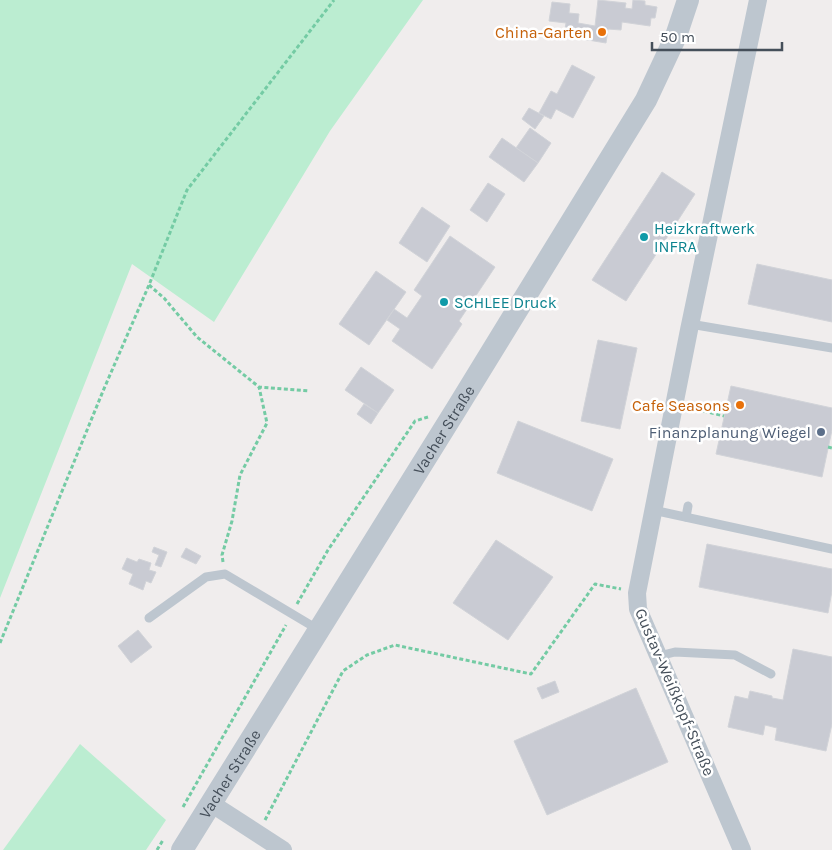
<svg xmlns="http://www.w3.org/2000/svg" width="832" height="850" font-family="Karla,sans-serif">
<rect width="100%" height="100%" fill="#f0eded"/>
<!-- green -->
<g fill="#bbedd1">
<path d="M0 0H423L330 131 214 322 132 264 0 598Z"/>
<path d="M80 744 166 820 146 850H3Z"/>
</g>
<!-- building -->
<g fill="#c9cbd3" stroke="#d1d3d8">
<path d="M598 0 626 3 625 8 632 9 633 0 645 1V5L657 7 655 18H651L650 26 622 22 621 30 608 29 606 43 576 38 577 31 565 29 566 23 549 21 552 2 570 4 569 13 579 14 578 23 595 26Z"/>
<path d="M572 65 595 77 573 118 556 109 551 119 539 113 551 91 557 94Z"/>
<path d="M529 108 544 116 535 129 522 119Z"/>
<path d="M530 128 551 143 538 163 516 148Z"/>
<path d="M502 138 538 163 524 182 489 157Z"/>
<path d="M662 172 695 194 626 301 592 280Z"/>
<path d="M488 183 505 194 487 222 470 210Z"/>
<path d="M422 207 450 226 427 262 399 243Z"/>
<path d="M450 236 495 267 459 321 462 324 432 369 392 341 400 329 387 320 394 309 407 318 422 296 414 290Z"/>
<path d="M757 264 832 280V322L748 304Z"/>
<path d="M376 271 406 292 369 345 339 324Z"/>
<path d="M598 340 637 348 620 429 581 421Z"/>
<path d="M361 367 394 390 378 413 345 390Z"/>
<path d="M731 386 832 408V430L822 477 716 454Z"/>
<path d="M364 404 378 413 371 424 357 414Z"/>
<path d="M518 421 613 459 592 511 497 473Z"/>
<path d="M496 540 553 577 508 640 453 603Z"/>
<path d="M707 544 832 569V591L828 613 699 587Z"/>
<path d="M154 547 167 552 161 567 155 565 159 555 152 552Z"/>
<path d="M186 548 201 556 196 564 181 557Z"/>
<path d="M127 558 137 562 139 559 151 563 149 570 156 572 151 583 146 581 143 590 129 584 133 574 122 569Z"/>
<path d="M138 630 152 647 131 663 118 646Z"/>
<path d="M793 649 832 657V724L826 751 775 740 777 728 765 725 763 735 728 727 735 696 748 699 750 691 772 696V698L783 700Z"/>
<path d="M555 681 559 692 542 699 537 688Z"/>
<path d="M636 688 668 762 547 815 514 741Z"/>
</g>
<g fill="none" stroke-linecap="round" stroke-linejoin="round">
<!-- path -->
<g stroke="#74cba4" stroke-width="3" stroke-dasharray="4 2.5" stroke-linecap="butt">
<path d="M149 285 164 298 197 337 259 387 309 391"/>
<path d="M691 408 724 416"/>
<path d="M828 447 832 448"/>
<path d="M223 562 222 555 232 521 240 475 267 423 259 387"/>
<path d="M297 604 328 550 415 421 428 417"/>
<path d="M0 643 103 391 149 285 187 190 334 0"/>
<path d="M183 807 286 625"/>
<path d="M265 820 343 671 367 655 395 645 531 674 595 584 621 589"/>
<path d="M157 850 163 840"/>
</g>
<!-- service -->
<g stroke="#bdc6cf" stroke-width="9">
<path d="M690 324 832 348"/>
<path d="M653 510 832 549"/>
<path d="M686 517 688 506"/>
<path d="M149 618 206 577 225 574 319 630"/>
<path d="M659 656 675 652 735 655 771 674"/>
</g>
<!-- minor -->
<g stroke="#bdc6cf" stroke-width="18">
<path d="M212 804 283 850"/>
<path d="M742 850 638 609 637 593 689 330 758 0"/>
</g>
<!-- tertiary -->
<path stroke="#bdc6cf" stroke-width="22" id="s1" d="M182 850 457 408 646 100 676 36 688 0"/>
</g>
<!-- markers -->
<g fill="#e8710a" stroke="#fff" stroke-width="2">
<circle cx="602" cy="32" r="5"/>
<circle cx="740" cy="405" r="5"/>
</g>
<g fill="#0f9aa8" stroke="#fff" stroke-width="2">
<circle cx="644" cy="237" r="5"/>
<circle cx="444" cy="302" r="5"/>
</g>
<circle fill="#5c6f8a" stroke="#fff" stroke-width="2" cx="821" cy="432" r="5"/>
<g text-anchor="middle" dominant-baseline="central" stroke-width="5" stroke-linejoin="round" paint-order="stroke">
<!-- food labels -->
<g font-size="16" fill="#c56008" stroke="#fff" text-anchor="end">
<text x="592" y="32">China-Garten</text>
<text x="730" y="405">Cafe Seasons</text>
</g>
<!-- culture labels -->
<g font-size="16" fill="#0d838f" stroke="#fff" text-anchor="start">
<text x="654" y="228">Heizkraftwerk<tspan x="654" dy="18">INFRA</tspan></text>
<text x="454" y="302">SCHLEE Druck</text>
</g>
<!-- street labels -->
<g font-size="16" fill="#454f5a" stroke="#fff">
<text stroke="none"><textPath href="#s1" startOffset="495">Vacher Straße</textPath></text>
<text transform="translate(675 692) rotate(67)">Gustav-Weißkopf-Straße</text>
<text stroke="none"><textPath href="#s1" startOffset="90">Vacher Straße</textPath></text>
</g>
<!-- service labels -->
<g font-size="16" fill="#4e5e75" stroke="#fff" text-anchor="end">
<text x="811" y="432">Finanzplanung Wiegel</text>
</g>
</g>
<!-- scale -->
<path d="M652 42v8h130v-8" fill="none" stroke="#454f5a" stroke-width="2.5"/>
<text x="660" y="42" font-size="15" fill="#454f5a" stroke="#ffffff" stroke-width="4" paint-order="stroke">50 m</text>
</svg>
